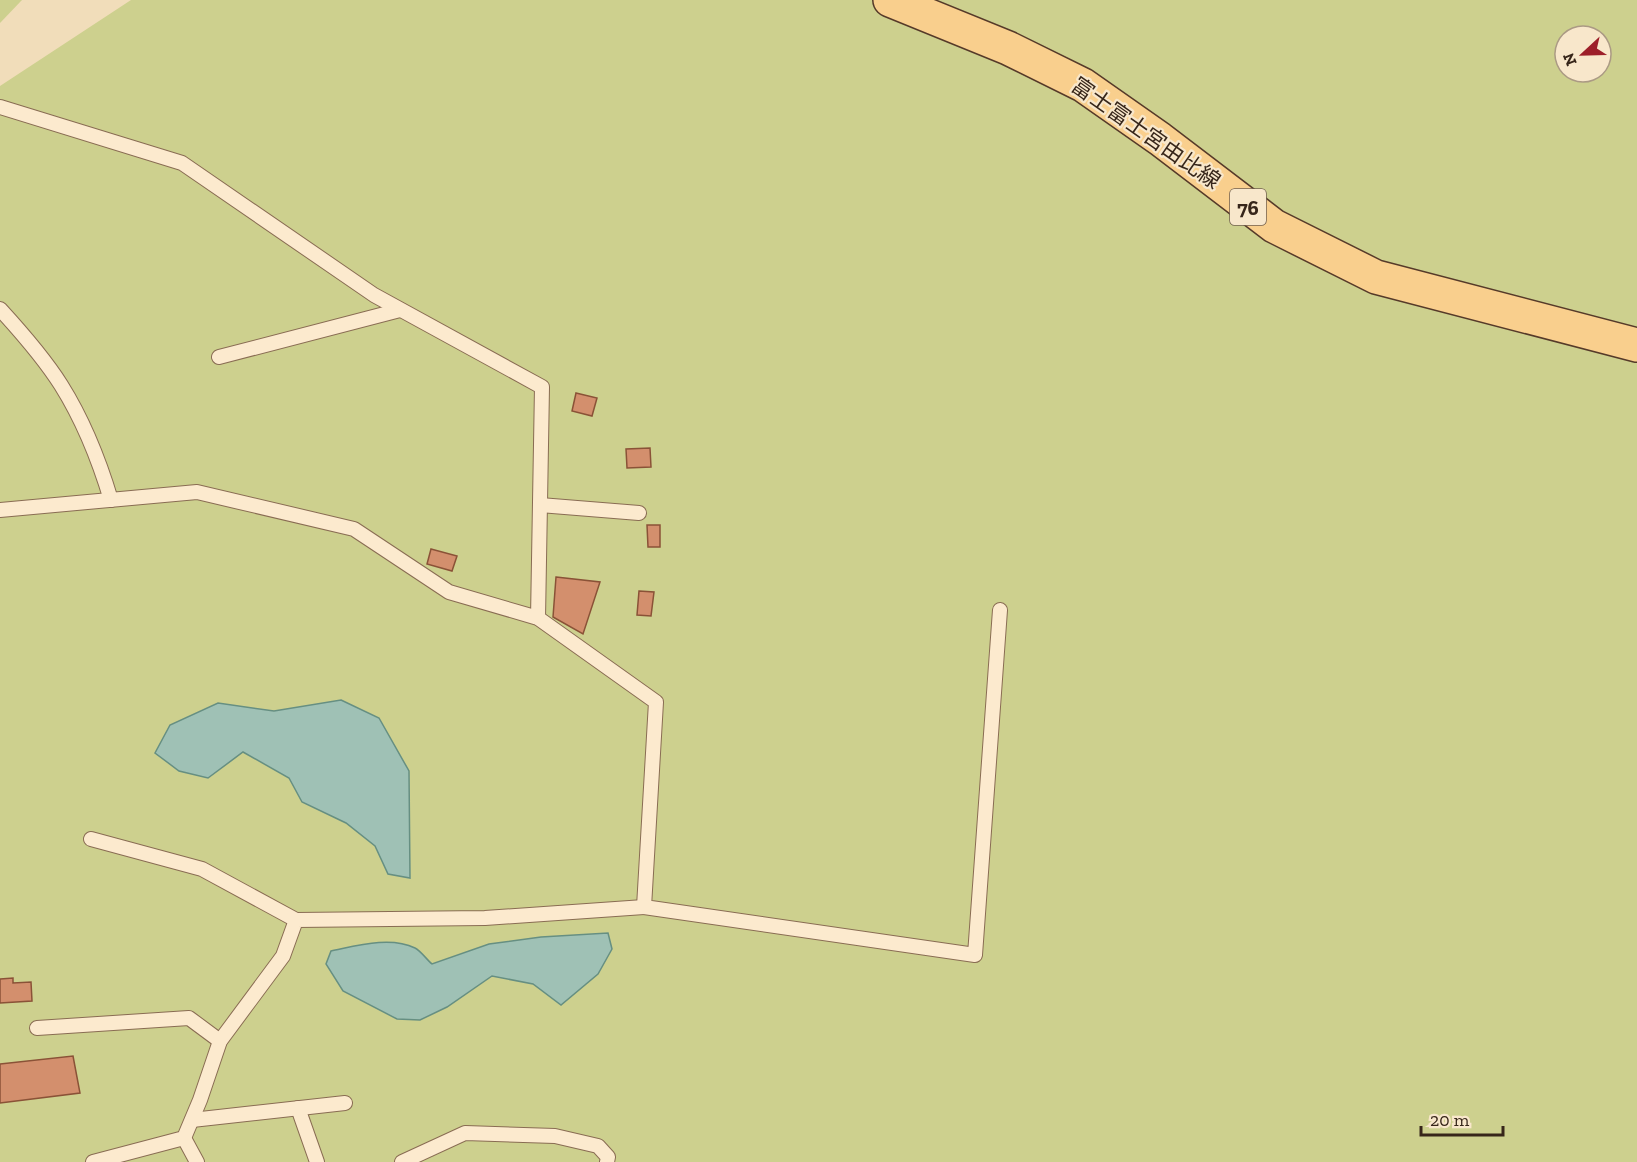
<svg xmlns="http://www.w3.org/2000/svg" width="1637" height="1162" font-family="'Zilla Slab','Noto Sans JP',serif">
<rect width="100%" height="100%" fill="#f1ddba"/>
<!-- green -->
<g fill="#cdd08e" fill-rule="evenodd">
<path d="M0 0H22L0 23Z"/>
<path d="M131 0H1637V1162H0V86ZM1565 36H1601V72H1565Z"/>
</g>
<!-- water -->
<g fill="#9fc1b5" stroke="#668f82" stroke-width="1.5">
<path d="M341 700 379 718 409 771 410 878 388 874 375 846 346 823 302 802 289 778 243 752 208 778 179 771 155 753 170 725 218 703 274 711Z"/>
<path d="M608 933 612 949 598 974 561 1005 533 984 492 976 447 1007 420 1020 397 1019 343 991 326 964 331 951C356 946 390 936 415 948 421 951 427 960 432 964L489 944 541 937Z"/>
</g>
<!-- building -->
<g fill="#d38f6d" stroke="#8a5237" stroke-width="1.5">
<path d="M576 393 597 398 592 416 572 411Z"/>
<path d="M650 448 651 467 627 468 626 449Z"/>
<path d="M647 525H660V547H648Z"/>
<path d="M431 549 457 556 452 571 427 564Z"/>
<path d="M556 577 600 582 583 634 553 617Z"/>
<path d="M639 591 654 592 651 616 637 615Z"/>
<path d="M13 978V983L31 982 32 1001 0 1003V979Z"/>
<path d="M73 1056 80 1093 0 1103V1064Z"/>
</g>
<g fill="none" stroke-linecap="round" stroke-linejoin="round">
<defs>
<g id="lane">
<path d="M0 107 182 163 374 295 542 387 538 618"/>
<path d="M0 309C22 333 44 358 61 385 83 420 99 460 111 500"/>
<path d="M219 357 400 310"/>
<path d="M540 505 639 513"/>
<path d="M0 510 197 492 354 529 449 592 538 618 656 702 644 907 975 955 1000 610"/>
<path d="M91 839 202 869 296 920"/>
<path d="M37 1028 189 1018 220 1041"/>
<path d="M298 1108 317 1162"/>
<path d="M192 1120 345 1103"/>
<path d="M184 1138 197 1162"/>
<path d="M93 1162 184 1138 200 1100 220 1041 283 956 296 920 485 918 644 907"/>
<path d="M402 1162 465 1133 555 1136 598 1146 608 1157 607 1162"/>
</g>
<path id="primary" d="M890 0 1008 48 1083 85 1160 139 1274 226 1376 277 1637 345"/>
</defs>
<!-- lane casing -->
<use href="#lane" stroke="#896c53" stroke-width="16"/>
<!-- primary casing -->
<use href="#primary" stroke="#563a29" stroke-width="36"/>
<!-- lane -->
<use href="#lane" stroke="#fceace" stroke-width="14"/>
<!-- primary -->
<use href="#primary" stroke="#f9cf8d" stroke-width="33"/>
</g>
<g text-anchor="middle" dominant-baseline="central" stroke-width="4.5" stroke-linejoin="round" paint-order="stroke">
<!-- shield labels -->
<rect fill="#f8e7cb" stroke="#71604f" stroke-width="1.5" x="1230" y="189" width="36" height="36" rx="4.5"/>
<g font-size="21" font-weight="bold" fill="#37261a">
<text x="1248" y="207">76</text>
</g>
<!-- street labels -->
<g font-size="22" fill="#37261a" stroke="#f8e7cb">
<text transform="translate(1146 133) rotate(35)">富士富士宮由比線</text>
</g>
</g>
<!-- north arrow -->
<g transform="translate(1583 54) rotate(248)"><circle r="28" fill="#f8e7cb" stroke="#ab9a84" stroke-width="1.5"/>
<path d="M0-4.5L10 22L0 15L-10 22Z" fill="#9d1f29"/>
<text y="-9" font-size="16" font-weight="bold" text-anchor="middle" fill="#37261a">N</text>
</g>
<!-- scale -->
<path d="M1421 1126v9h82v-9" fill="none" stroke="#37261a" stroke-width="3"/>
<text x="1430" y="1126" font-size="18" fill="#37261a" stroke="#f8e7cb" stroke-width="4.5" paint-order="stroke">20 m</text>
</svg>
